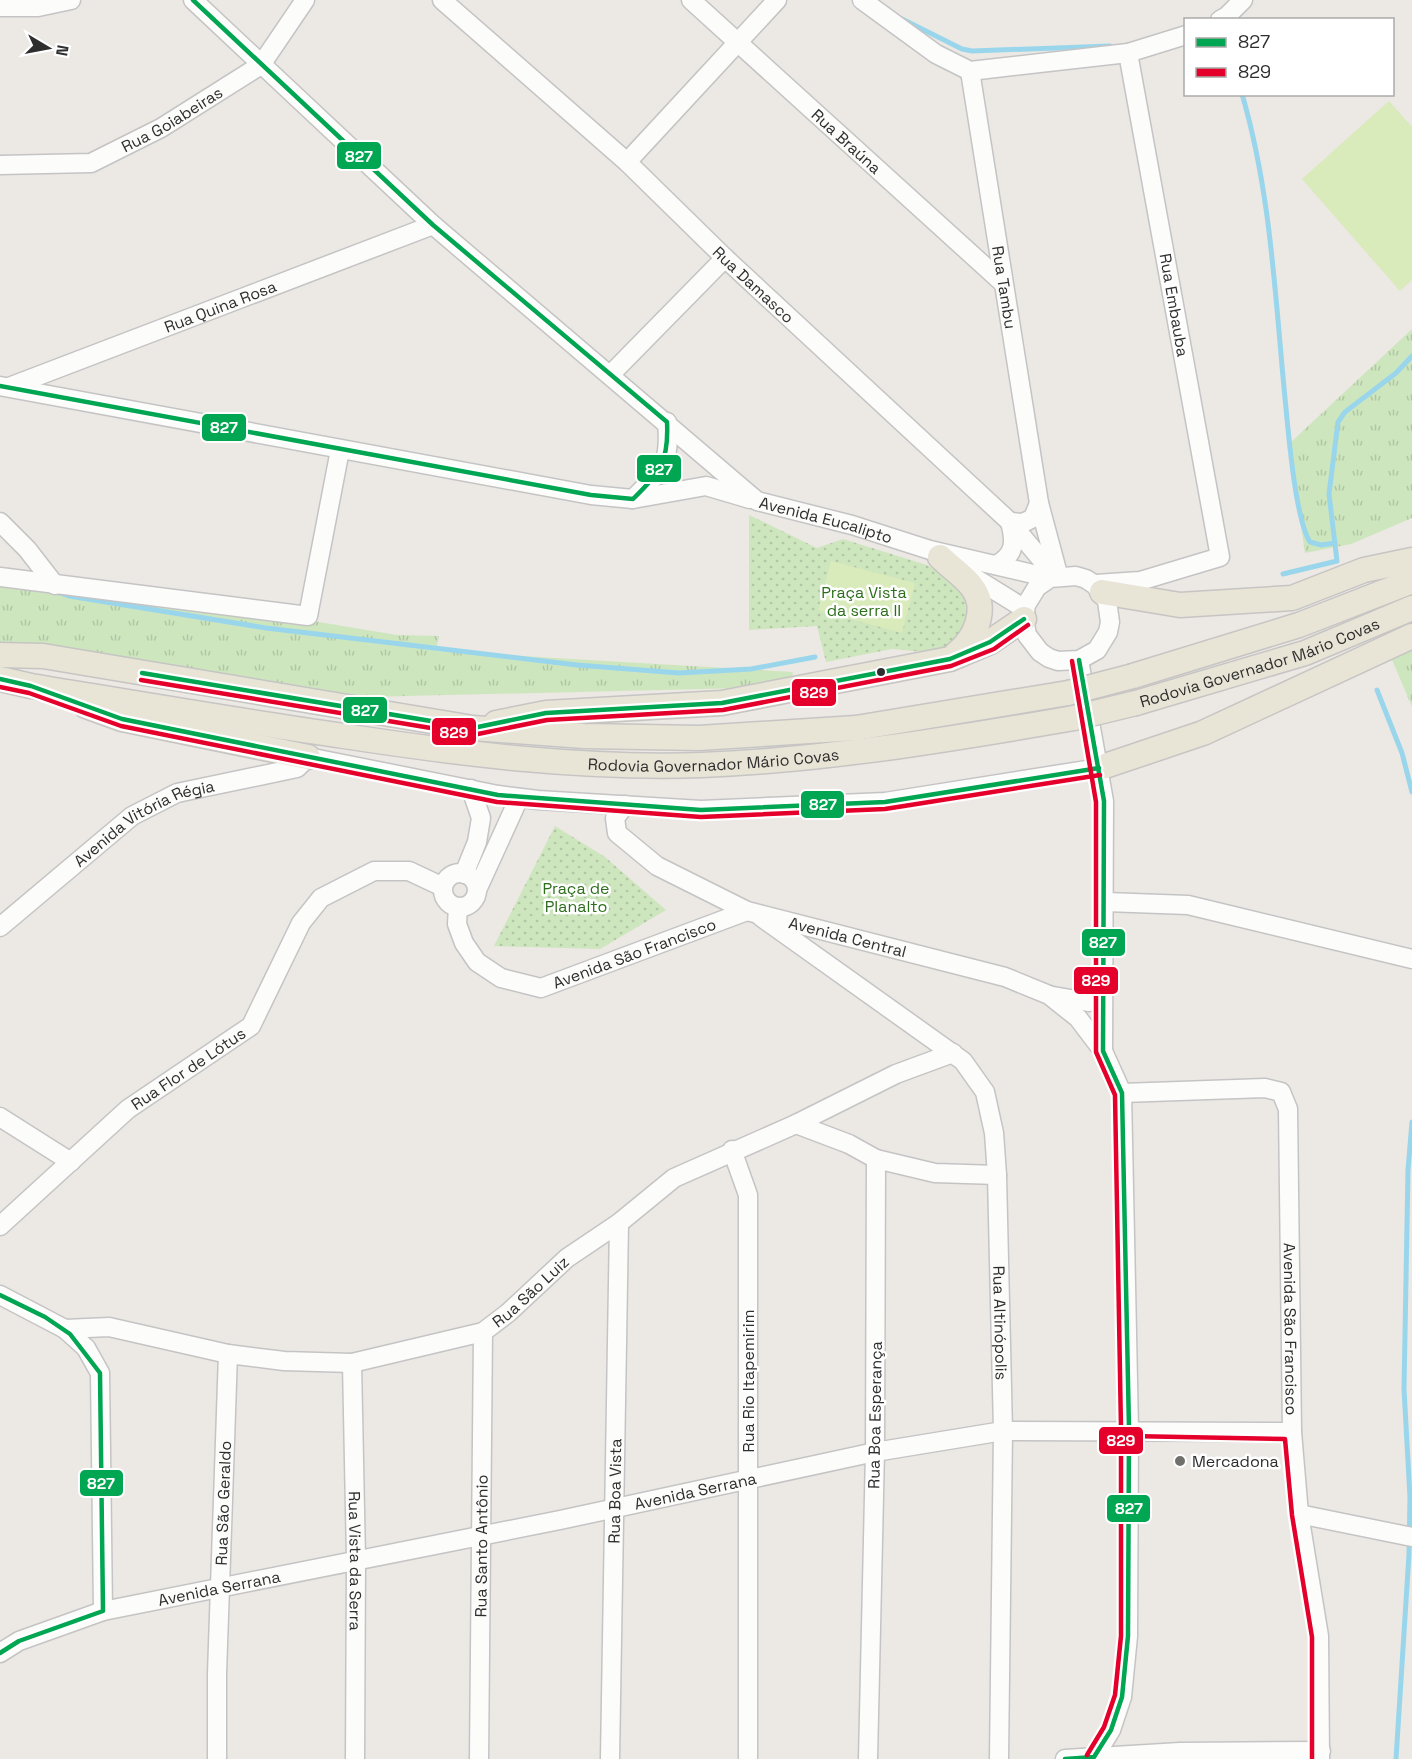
<svg xmlns="http://www.w3.org/2000/svg" width="1412" height="1759" font-family="'Space Grotesk',sans-serif">
<defs>
<pattern id="grass-tufts" width="24" height="20" patternUnits="userSpaceOnUse" patternTransform="scale(1.5)"><rect width="24" height="20" fill="#cee6be"/><path d="M3 7l-1-3M5 7V3M7 7l1-3M15 17l-1-3M17 17v-4M19 17l1-3" fill="none" stroke="#b1c6a4"/></pattern>
<pattern id="park-dots" width="8" height="8" patternUnits="userSpaceOnUse" patternTransform="scale(1.5)"><rect width="8" height="8" fill="#cee6be"/><path d="M2 2h.1M6 6h.1" fill="none" stroke="#b1c6a4" stroke-width="1.8" stroke-linecap="round"/></pattern>
</defs>
<rect width="100%" height="100%" fill="#ece8e4"/>
<!-- grass -->
<g fill="url(#grass-tufts)">
<path d="M1412 329V518L1351 544 1305 553 1289 444Z"/>
<path d="M0 569 397 635 439 636 436 651 793 672 790 687 281 699 0 647Z"/>
<path d="M1412 644V707L1390 655Z"/>
</g>
<!-- park -->
<g fill="url(#park-dots)">
<path d="M749 515 817 548 843 539 927 565 957 584 964 598 967 618 960 637 946 649 935 653 892 649 826 662 817 626 749 630Z"/>
<path d="M555 826 605 857 666 910 600 949 494 946Z"/>
</g>
<!-- pitch -->
<g fill="#d9eabb">
<path d="M1389 101 1412 127V280L1400 291 1302 179Z"/>
<path d="M831 561 915 583 902 633 818 610Z"/>
</g>
<g fill="none" stroke-linecap="round" stroke-linejoin="round">
<!-- stream -->
<g stroke="#99d6ec" stroke-width="5">
<path d="M902 19 962 49 972 51 1110 46"/>
<path d="M1242 94C1271 193 1275 296 1285 398 1288 428 1295 519 1310 542L1321 545 1335 543"/>
<path d="M1283 574 1337 561 1329 494 1338 422 1345 412 1396 373 1412 356"/>
<path d="M57 592 69 596 266 628 577 665 679 673 751 669 815 657"/>
<path d="M1377 690 1402 753 1412 792"/>
<path d="M1396 1759 1409 1554 1410 1497 1404 1389 1408 1170 1412 1122"/>
</g>
<defs>
<g id="minor">
<path id="s1" d="M193 0 433 225 757 501 852 525 930 550 1050 578 1076 576 1086 579 1095 585 1107 601 1110 622 1108 632 1097 650 1079 660 1058 661 1049 658 1040 652 1027 635 1024 619 1026 605 1037 587 1050 578"/>
<path id="s2" d="M442 0 627 162 725 258 1010 522 1056 577"/>
<path id="s3" d="M691 0 1003 283"/>
<path d="M862 0 936 54 970 71 1128 53 1186 35"/>
<path d="M0 7H38L71 0"/>
<path d="M1220 20 1227 16 1243 0"/>
<path id="s4" d="M970 71 1039 503 1058 574"/>
<path d="M627 162 777 0"/>
<path id="s5" d="M0 165 91 163 161 128 261 65 305 0"/>
<path d="M611 374 725 258"/>
<path d="M0 386 591 495 633 499 706 486 750 499"/>
<path id="s6" d="M9 387 433 225"/>
<path d="M633 499C662 469 671 466 667 422"/>
<path d="M0 522 27 549 55 585"/>
<path d="M996 565C1016 555 1015 541 1010 522L1023 523 1033 518 1039 503"/>
<path d="M965 572 1025 609"/>
<path d="M0 577 308 616 340 450"/>
<path d="M1096 584 1140 581 1220 557 1128 53"/>
<path d="M1079 660 1104 801 1103 1051 1122 1093 1129 1429 1128 1636 1122 1697 1111 1730 1093 1759"/>
<path id="s7" d="M625 805 615 818 617 833 657 866 747 911 1005 977 1049 995 1078 1018 1103 1051"/>
<circle cx="460" cy="890" r="17"/>
<path d="M464 874 477 842 481 818 471 789"/>
<path d="M477 890 519 798"/>
<path d="M1106 902 1188 905 1412 959"/>
<path id="s8" d="M458 907 457 924 464 943 477 962 501 978 541 988 747 911"/>
<path id="s9" d="M761 917 963 1061 985 1092 994 1133 997 1175 1003 1431 999 1759"/>
<path id="s10" d="M0 927 132 816 177 793 297 768 308 757 498 795 538 800 701 810 885 802 1099 768"/>
<path d="M1053 996 1088 1002 1101 997"/>
<path id="s11" d="M1122 1093 1265 1088 1281 1092 1288 1109 1292 1432 1299 1514 1319 1636 1320 1759"/>
<path d="M0 1117 71 1162"/>
<path d="M796 1124 849 1144 876 1159 875 1452 868 1759"/>
<path d="M732 1150 748 1195V1759"/>
<path d="M876 1159 935 1173 997 1175"/>
<path id="s12" d="M0 1226 128 1109 251 1026 301 923 321 898 374 871H409L443 887"/>
<path id="s13" d="M0 1295 65 1329 109 1327 228 1354 284 1361 352 1363 483 1332 508 1313 567 1258 619 1223 674 1178 796 1124 896 1074 953 1053"/>
<path d="M65 1329 86 1348 100 1373 103 1611"/>
<path id="s14" d="M352 1363 356 1559 355 1759"/>
<path d="M1299 1514 1412 1537"/>
<path id="s15" d="M0 1653 19 1641 103 1611 560 1520 875 1452 1003 1431 1292 1432"/>
<path id="s16" d="M217 1759V1674L228 1354"/>
<path id="s17" d="M479 1759 483 1332"/>
<path id="s18" d="M610 1759 619 1223"/>
<path d="M1065 1759 1180 1752 1321 1751"/>
</g>
<g id="major">
<path d="M940 557C950 567 964 576 972 587 989 609 975 639 956 654"/>
<path d="M1102 592 1180 605 1292 598 1364 570 1412 560"/>
<path d="M0 655 43 656 473 728 584 736 699 738 856 728 1068 693"/>
<path d="M1133 676 1299 625 1412 581"/>
<path id="s19" d="M0 679 31 686C135 703 239 721 344 736 462 754 582 769 702 765 827 760 952 739 1074 718"/>
<path id="s20" d="M1136 703 1305 653 1412 608"/>
<path d="M86 706 122 719 308 757"/>
<path d="M496 723 546 713 722 703 950 659 990 642 1024 619"/>
<path d="M1099 768 1203 733 1412 636"/>
</g>
</defs>
<!-- minor casing -->
<use href="#minor" stroke="#c5c4c5" stroke-width="21"/>
<!-- major casing -->
<use href="#major" stroke="#c6c5c4" stroke-width="27"/>
<!-- minor -->
<use href="#minor" stroke="#fcfcfb" stroke-width="18"/>
<!-- major -->
<use href="#major" stroke="#e8e4d6" stroke-width="24"/>
<defs>
<g id="major-bridge">
<path d="M1068 693 1133 676"/>
<path d="M1074 718 1136 703"/>
</g>
</defs>
<!-- major-bridge casing -->
<use href="#major-bridge" stroke="#c6c5c4" stroke-width="27" stroke-linecap="butt"/>
<!-- major-bridge -->
<use href="#major-bridge" stroke="#e8e4d6" stroke-width="24"/>
<defs>
<g id="bus-1">
<path d="M0 386 591 495 633 499C660 472 669 462 667 422L433 225 193 0"/>
<path d="M142 673 473 728 546 713 722 703 950 659 990 642 1024 619"/>
<path d="M0 679 31 686 122 719 498 795 701 810 885 802 1099 768"/>
<path d="M0 1295 45 1317 70 1334 100 1373 103 1611 19 1641 0 1653"/>
<path d="M1065 1759 1094 1757 1111 1730 1122 1697 1128 1636 1129 1429 1122 1093 1103 1051 1104 801 1079 660"/>
</g>
<g id="bus-2">
<path d="M1072 661 1096 802V1052L1115 1095 1121 1429V1636L1115 1695 1104 1727 1087 1755"/>
<path d="M141 680 473 735 547 720 723 710 951 666 994 649 1028 625"/>
<path d="M0 687 29 693 121 726 497 802 701 817 885 809 1100 775"/>
<path d="M1129 1436 1285 1439 1292 1515 1312 1637V1759"/>
</g>
</defs>
<!-- bus-1 casing -->
<use href="#bus-1" stroke="#fff" stroke-width="9"/>
<!-- bus-2 casing -->
<use href="#bus-2" stroke="#fff" stroke-width="9"/>
<!-- bus-1 -->
<use href="#bus-1" stroke="#00a651" stroke-width="4.5"/>
<!-- bus-2 -->
<use href="#bus-2" stroke="#e4002b" stroke-width="4.5"/>
</g>
<!-- markers -->
<circle fill="#2e2e2e" stroke="#fff" stroke-width="2" cx="881" cy="672" r="5"/>
<circle fill="#706f6e" stroke="#fff" stroke-width="2" cx="1180" cy="1461" r="6"/>
<g text-anchor="middle" dominant-baseline="central" stroke-width="5" stroke-linejoin="round" paint-order="stroke">
<!-- street labels -->
<g font-size="16" fill="#2e2e2e" stroke="#fff">
<text stroke="none"><textPath href="#s5" startOffset="183">Rua Goiabeiras</textPath></text>
<text stroke="none"><textPath href="#s3" startOffset="210">Rua Braúna</textPath></text>
<text stroke="none"><textPath href="#s2" startOffset="422">Rua Damasco</textPath></text>
<text stroke="none"><textPath href="#s4" startOffset="219">Rua Tambu</textPath></text>
<text transform="translate(1174 305) rotate(80)">Rua Embauba</text>
<text stroke="none"><textPath href="#s6" startOffset="226">Rua Quina Rosa</textPath></text>
<text stroke="none"><textPath href="#s1" startOffset="826">Avenida Eucalipto</textPath></text>
<text stroke="none"><textPath href="#s20" startOffset="130">Rodovia Governador Mário Covas</textPath></text>
<text stroke="none"><textPath href="#s19" startOffset="720">Rodovia Governador Mário Covas</textPath></text>
<text stroke="none"><textPath href="#s10" startOffset="180">Avenida Vitória Régia</textPath></text>
<text stroke="none"><textPath href="#s7" startOffset="288">Avenida Central</textPath></text>
<text stroke="none"><textPath href="#s8" startOffset="230">Avenida São Francisco</textPath></text>
<text stroke="none"><textPath href="#s12" startOffset="246">Rua Flor de Lótus</textPath></text>
<text stroke="none"><textPath href="#s13" startOffset="561">Rua São Luiz</textPath></text>
<text stroke="none"><textPath href="#s9" startOffset="518">Rua Altinópolis</textPath></text>
<text stroke="none"><textPath href="#s11" startOffset="398">Avenida São Francisco</textPath></text>
<text transform="translate(748 1381) rotate(-90)">Rua Rio Itapemirim</text>
<text transform="translate(875 1415) rotate(-89)">Rua Boa Esperança</text>
<text stroke="none"><textPath href="#s15" startOffset="716">Avenida Serrana</textPath></text>
<text stroke="none"><textPath href="#s18" startOffset="268">Rua Boa Vista</textPath></text>
<text stroke="none"><textPath href="#s16" startOffset="256">Rua São Geraldo</textPath></text>
<text stroke="none"><textPath href="#s17" startOffset="213">Rua Santo Antônio</textPath></text>
<text stroke="none"><textPath href="#s14" startOffset="198">Rua Vista da Serra</textPath></text>
<text stroke="none"><textPath href="#s15" startOffset="230">Avenida Serrana</textPath></text>
</g>
<!-- park labels -->
<g font-size="16" fill="#2c6e1b" stroke="#fff">
<text x="864" y="592">Praça Vista<tspan x="864" dy="18">da serra II</tspan></text>
<text x="576" y="888">Praça de<tspan x="576" dy="18">Planalto</tspan></text>
</g>
<!-- poi labels -->
<g font-size="16" fill="#2e2e2e" stroke="#fff" text-anchor="start">
<text x="1192" y="1461">Mercadona</text>
</g>
</g>
<g stroke="#fff" stroke-width="2">
<rect x="336" y="141" width="46" height="29" rx="6" fill="#00a651"/>
<rect x="201" y="413" width="46" height="29" rx="6" fill="#00a651"/>
<rect x="636" y="454" width="46" height="29" rx="6" fill="#00a651"/>
<rect x="791" y="678" width="46" height="29" rx="6" fill="#e4002b"/>
<rect x="342" y="696" width="46" height="28" rx="6" fill="#00a651"/>
<rect x="431" y="717" width="46" height="29" rx="6" fill="#e4002b"/>
<rect x="800" y="790" width="45" height="29" rx="6" fill="#00a651"/>
<rect x="1081" y="928" width="45" height="29" rx="6" fill="#00a651"/>
<rect x="1073" y="966" width="46" height="29" rx="6" fill="#e4002b"/>
<rect x="1098" y="1426" width="46" height="29" rx="6" fill="#e4002b"/>
<rect x="79" y="1469" width="45" height="28" rx="6" fill="#00a651"/>
<rect x="1106" y="1494" width="45" height="29" rx="6" fill="#00a651"/>
</g>
<g font-size="16" text-anchor="middle" font-weight="bold" fill="#fff">
<text x="359" y="162">827</text>
<text x="224" y="433">827</text>
<text x="659" y="475">827</text>
<text x="814" y="698">829</text>
<text x="365" y="716">827</text>
<text x="454" y="738">829</text>
<text x="823" y="810">827</text>
<text x="1103" y="948">827</text>
<text x="1096" y="986">829</text>
<text x="1121" y="1446">829</text>
<text x="101" y="1489">827</text>
<text x="1129" y="1514">827</text>
</g>
<!-- legend -->
<rect x="1184" y="18" width="210" height="78" fill="#ffffff" stroke="#ababab" stroke-width="1.5"/>
<rect x="1196" y="38" width="30" height="9" fill="#00a651" stroke="#ababab" stroke-width="1.5"/>
<text x="1238" y="48" font-size="18" fill="#2e2e2e">827</text>
<rect x="1196" y="68" width="30" height="9" fill="#e4002b" stroke="#ababab" stroke-width="1.5"/>
<text x="1238" y="78" font-size="18" fill="#2e2e2e">829</text>
<!-- north arrow -->
<g transform="translate(48 48) rotate(100)" stroke="#ffffff" stroke-width="4.5" paint-order="stroke">
<path d="M0-4.5L10 22L0 15L-10 22Z" fill="#2e2e2e"/>
<text y="-9" font-size="16" font-weight="bold" text-anchor="middle" fill="#2e2e2e">N</text>
</g>
</svg>
